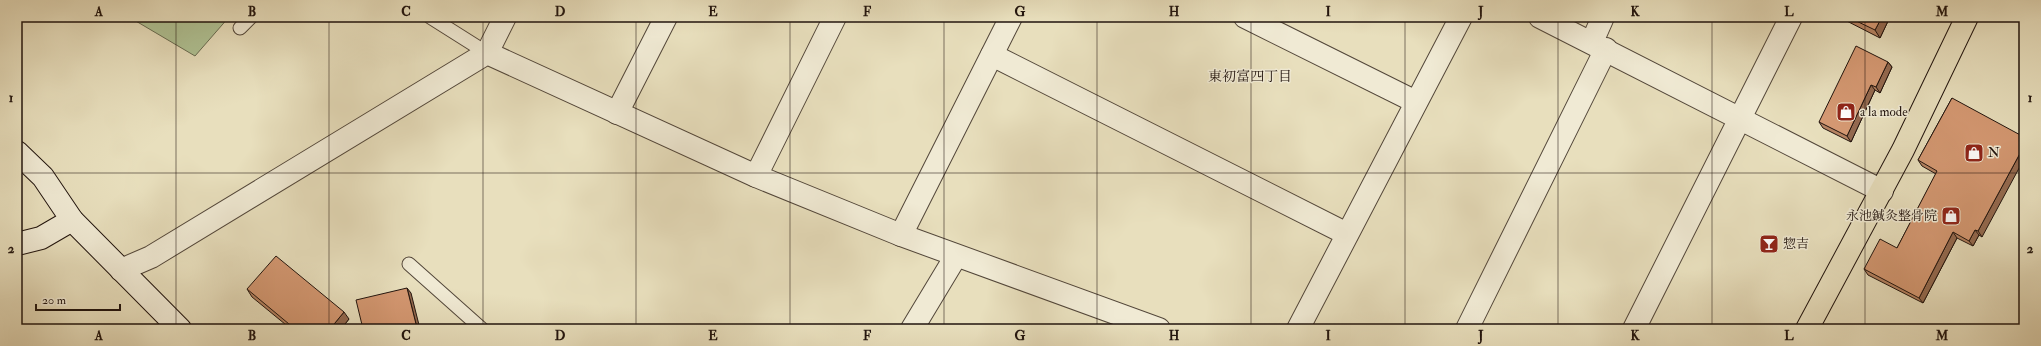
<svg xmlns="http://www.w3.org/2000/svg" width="2041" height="346" font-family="'IM FELL Double Pica','Noto Serif JP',serif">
<rect width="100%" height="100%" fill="#e8dfbd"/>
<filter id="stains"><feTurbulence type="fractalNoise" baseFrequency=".005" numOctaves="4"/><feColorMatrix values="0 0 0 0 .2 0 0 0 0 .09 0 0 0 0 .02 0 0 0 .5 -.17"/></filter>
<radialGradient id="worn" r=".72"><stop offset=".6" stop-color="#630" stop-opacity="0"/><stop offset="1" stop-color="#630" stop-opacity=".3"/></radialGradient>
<!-- green -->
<path fill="#b0c395" stroke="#686c52" d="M129 17H229L195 56Z"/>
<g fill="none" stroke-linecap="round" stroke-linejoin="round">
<defs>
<g id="lane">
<path d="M430 17 487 53"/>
<path d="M240 28 251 17"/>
<path d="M409 264 482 329"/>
</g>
<g id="street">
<path d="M1245 17 1416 102"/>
<path d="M1540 17 1882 191"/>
<path d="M1592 42 1603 17"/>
<path d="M487 53 505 17"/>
<path d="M992 55 1347 234"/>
<path d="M617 113 666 17"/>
<path d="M756 176 835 17"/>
<path d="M901 235 1011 17"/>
<path d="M121 270 151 257 487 53 756 176 901 235 1159 329"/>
<path d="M912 329 956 256"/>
<path d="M1298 329 1461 17"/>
<path d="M1467 329 1606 49"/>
<path d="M1634 329 1791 17"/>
</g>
<g id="secondary">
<path d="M17 152 43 177 72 220 180 329"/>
<path d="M17 244 41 238 72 220"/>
</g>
<path id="primary" d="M1807 329 1903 150 1967 17"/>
</defs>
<!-- lane casing -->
<use href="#lane" stroke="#53473a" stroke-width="15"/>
<!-- street casing -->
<use href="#street" stroke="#53473a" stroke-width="24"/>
<!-- secondary casing -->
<use href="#secondary" stroke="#21140e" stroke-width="24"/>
<!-- primary casing -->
<use href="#primary" stroke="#21140e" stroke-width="24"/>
<!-- lane -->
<use href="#lane" stroke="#f0ead4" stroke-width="13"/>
<!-- street -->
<use href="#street" stroke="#f0ead4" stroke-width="22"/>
<!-- secondary -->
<use href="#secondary" stroke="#f0ead4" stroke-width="22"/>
<!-- primary -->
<use href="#primary" stroke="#e8dfbd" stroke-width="22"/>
</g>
<!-- wall -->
<g fill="#b68362" stroke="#21140e">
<path d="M1839 17H1890L1880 38Z"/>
<path d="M1888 62 1892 67 1880 93 1875 90 1851 142 1823 128 1819 122Z"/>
<path d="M1952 98 1982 237 1979 235 1973 246 1957 238 1923 303 1868 275 1864 269 1897 248 1936 174 1922 166 1918 160Z"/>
<path d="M247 289 349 319 341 329H291L252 297Z"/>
</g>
<!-- shaded-wall -->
<g fill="#946a50" stroke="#21140e">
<path d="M1882 17H1890L1880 38 1875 30Z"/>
<path d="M1888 62 1892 67 1880 93 1876 87Z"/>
<path d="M1871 85 1875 90 1851 142 1847 136Z"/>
<path d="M2024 146V159L1982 237 1978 231Z"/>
<path d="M1975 230 1979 235 1973 246 1969 241Z"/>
<path d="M1953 232 1957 238 1923 303 1919 298Z"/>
<path d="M407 288 411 293 420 329H418L417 328Z"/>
<path d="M344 312 349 319 341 329H330Z"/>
</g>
<!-- building -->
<g fill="#d49872" stroke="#21140e">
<path d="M1848 17H1882L1875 30Z"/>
<path d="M1856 46 1888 62 1876 87 1871 85 1847 136 1819 122Z"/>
<path d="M1952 98 2024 137V146L1978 231 1975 230 1969 241 1953 232 1919 298 1864 269 1880 239 1897 248 1937 171 1918 160Z"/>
<path d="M276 256 344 312 330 329H295L247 289Z"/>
<path d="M407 288 417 328 412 329H363L356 300Z"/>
</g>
<!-- grid -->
<path fill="none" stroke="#21140e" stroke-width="1" stroke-opacity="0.55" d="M176 17V329M329 17V329M483 17V329M636 17V329M790 17V329M944 17V329M1097 17V329M1251 17V329M1405 17V329M1558 17V329M1712 17V329M1865 17V329M17 173H2024"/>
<!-- icons -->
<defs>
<symbol id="shop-square" viewBox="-11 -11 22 22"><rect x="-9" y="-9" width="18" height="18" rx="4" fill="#8f2418" stroke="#f0ead4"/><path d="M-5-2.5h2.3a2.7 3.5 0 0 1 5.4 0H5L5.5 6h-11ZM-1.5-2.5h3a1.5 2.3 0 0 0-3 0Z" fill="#fff"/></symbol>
<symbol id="bar-square" viewBox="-11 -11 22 22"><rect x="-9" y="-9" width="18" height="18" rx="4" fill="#8f2418" stroke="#f0ead4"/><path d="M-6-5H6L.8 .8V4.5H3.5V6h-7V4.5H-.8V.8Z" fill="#fff"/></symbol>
</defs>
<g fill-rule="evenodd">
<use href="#shop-square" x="1835" y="101" width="22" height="22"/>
<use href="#shop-square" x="1963" y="142" width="22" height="22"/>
<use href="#shop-square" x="1940" y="205" width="22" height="22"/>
<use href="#bar-square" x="1758" y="233" width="22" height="22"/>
</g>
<g text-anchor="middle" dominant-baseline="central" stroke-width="3" stroke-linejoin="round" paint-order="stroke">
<!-- poi labels -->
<g font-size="13" fill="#21140e" stroke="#f0ead4" text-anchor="start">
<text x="1860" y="112">a la mode</text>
<text x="1988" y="153">N</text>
<text x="1937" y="216" text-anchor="end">永池鍼灸整骨院</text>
<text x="1783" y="244">惣吉</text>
</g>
<!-- neighbourhood labels -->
<g font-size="14" fill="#21140e" stroke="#f0ead4">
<text x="1250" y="76">東初富四丁目</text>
</g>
</g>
<!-- margin -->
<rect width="2041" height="346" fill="none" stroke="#e8dfbd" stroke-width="44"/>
<!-- scale -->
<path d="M36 304v6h84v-6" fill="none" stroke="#21140e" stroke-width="2"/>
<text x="42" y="304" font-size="12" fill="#21140e" stroke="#f0ead4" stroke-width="3" paint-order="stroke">20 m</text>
<rect x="22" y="22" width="1997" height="302" fill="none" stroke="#21140e" stroke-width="1.5"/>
<g font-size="13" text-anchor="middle" font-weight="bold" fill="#21140e">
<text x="99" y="16">A</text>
<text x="252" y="16">B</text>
<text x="406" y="16">C</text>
<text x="560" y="16">D</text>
<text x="713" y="16">E</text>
<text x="867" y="16">F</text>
<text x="1020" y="16">G</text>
<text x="1174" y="16">H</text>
<text x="1328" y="16">I</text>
<text x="1481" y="16">J</text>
<text x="1635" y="16">K</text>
<text x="1789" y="16">L</text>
<text x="1942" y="16">M</text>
<text x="11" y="102">1</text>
<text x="2030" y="102">1</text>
<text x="11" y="253">2</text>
<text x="2030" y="253">2</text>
<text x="99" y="340">A</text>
<text x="252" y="340">B</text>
<text x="406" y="340">C</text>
<text x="560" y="340">D</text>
<text x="713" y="340">E</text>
<text x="867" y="340">F</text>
<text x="1020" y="340">G</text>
<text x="1174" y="340">H</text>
<text x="1328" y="340">I</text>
<text x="1481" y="340">J</text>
<text x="1635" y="340">K</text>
<text x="1789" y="340">L</text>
<text x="1942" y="340">M</text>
</g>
<rect width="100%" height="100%" filter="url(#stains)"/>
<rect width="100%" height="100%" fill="url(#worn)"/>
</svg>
